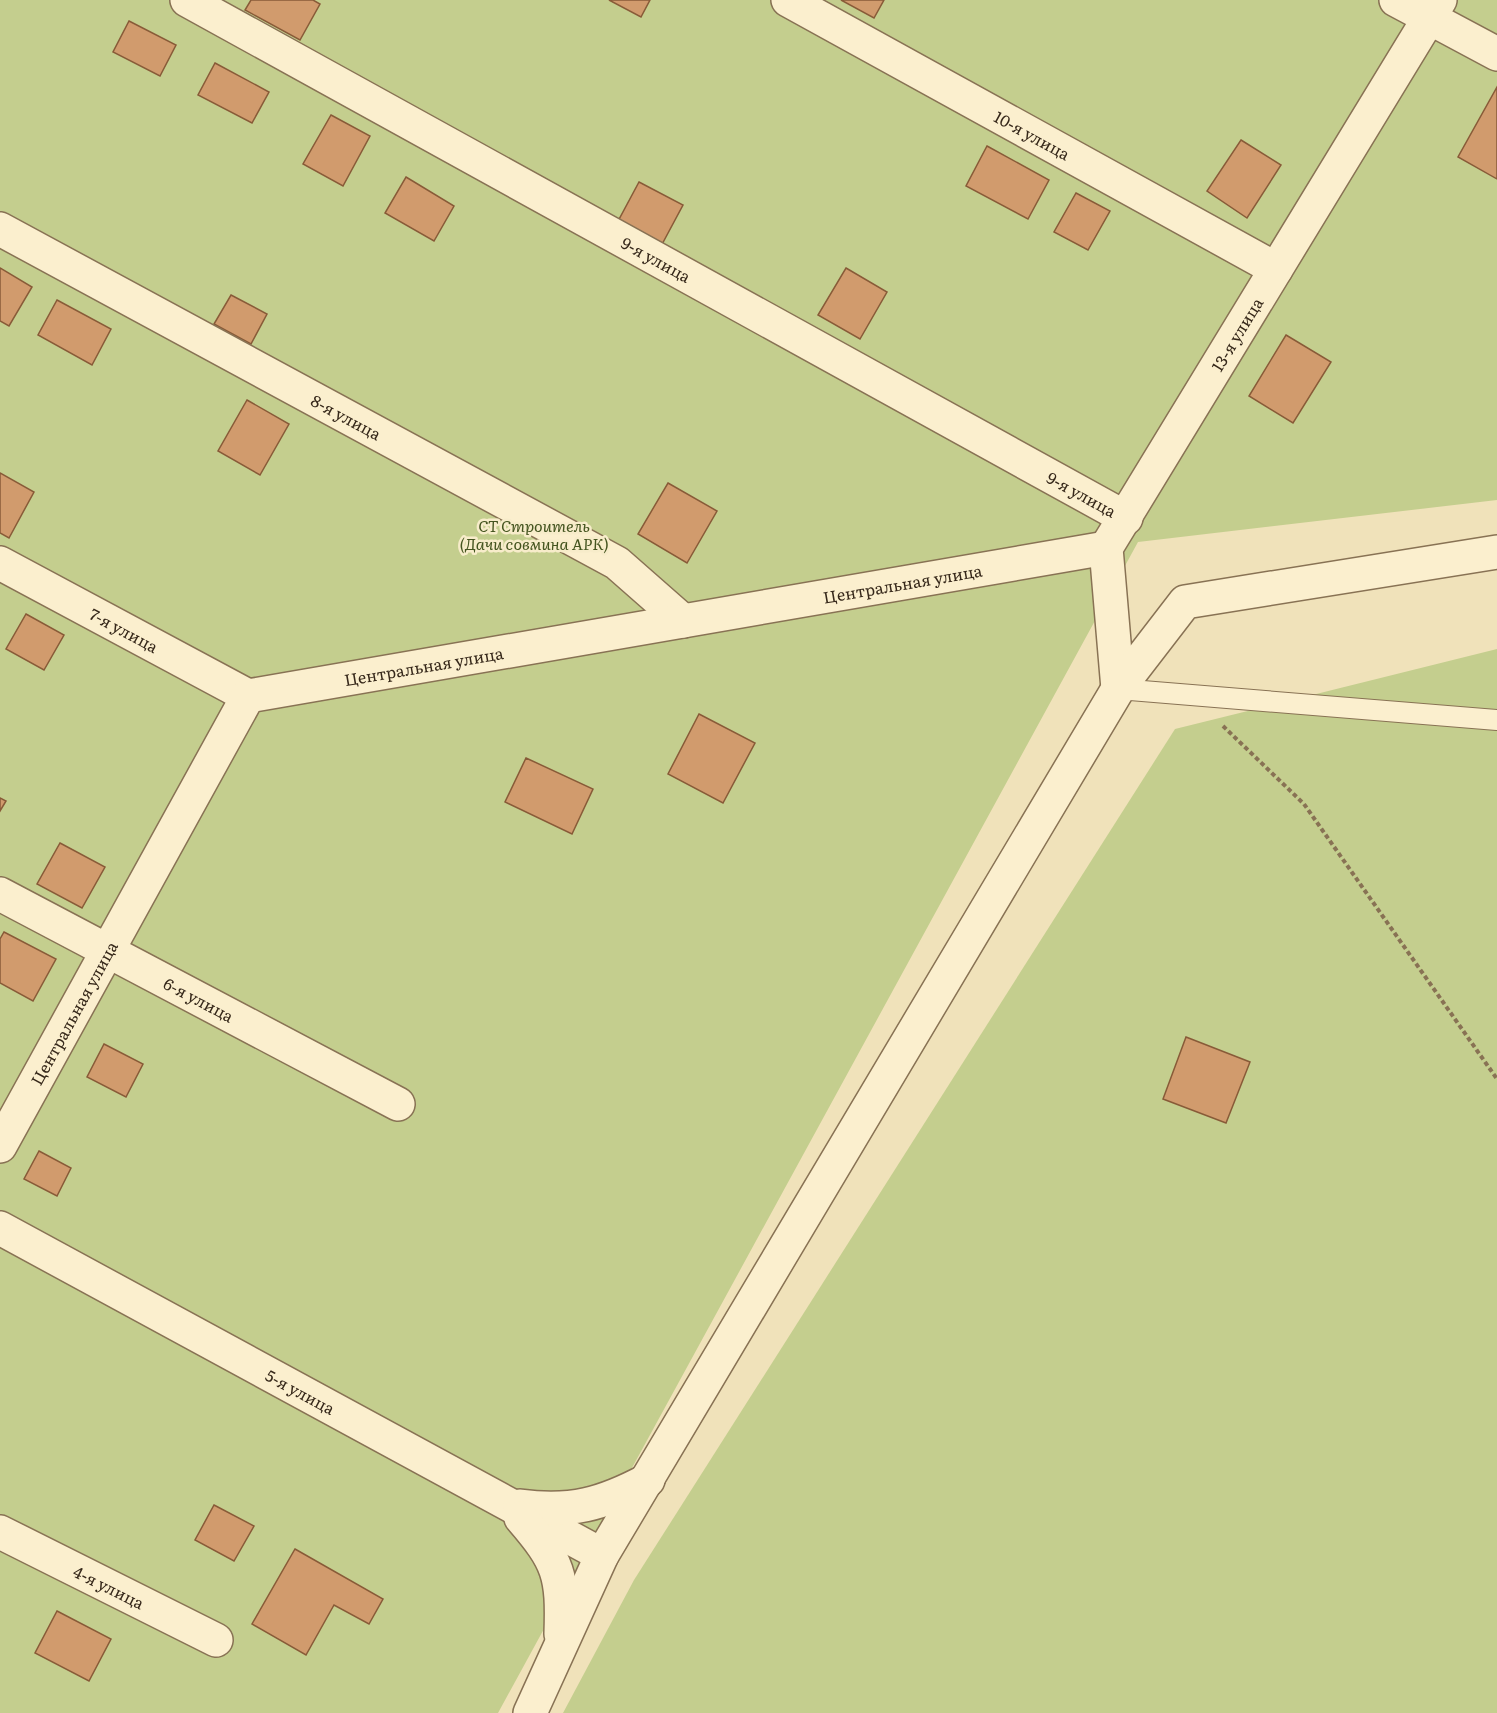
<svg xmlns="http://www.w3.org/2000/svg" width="1497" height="1713" font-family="Literata,serif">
<rect width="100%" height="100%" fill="#f0e2ba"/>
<!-- green -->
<g fill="#c4ce8e">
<path d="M0 0H1497V500L1138 542 498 1713H0Z"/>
<path d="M1497 649V1713H563L634 1580 1175 729Z"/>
</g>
<!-- building -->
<g fill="#d19b6d" stroke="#885b38" stroke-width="1.5">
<path d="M251 0H313L320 4 300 40 245 10Z"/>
<path d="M609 0H650L641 17Z"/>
<path d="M841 0H884L874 18Z"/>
<path d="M129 21 176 45 160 76 113 52Z"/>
<path d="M215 63 269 92 252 123 198 95Z"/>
<path d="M1497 87V179L1458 157Z"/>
<path d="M331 115 370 136 343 186 303 164Z"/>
<path d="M1241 140 1281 165 1247 218 1207 191Z"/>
<path d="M987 146 1049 180 1028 219 966 186Z"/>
<path d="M406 177 454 206 434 241 385 213Z"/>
<path d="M639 182 683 205 660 248 616 225Z"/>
<path d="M1076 193 1110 211 1088 250 1054 232Z"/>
<path d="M0 268 32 287 9 326 0 321Z"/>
<path d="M846 268 887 292 860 339 818 315Z"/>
<path d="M231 295 267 314 251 344 214 324Z"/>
<path d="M57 300 111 329 92 365 38 335Z"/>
<path d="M1286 335 1331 362 1293 423 1249 396Z"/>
<path d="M247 400 289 424 260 475 218 451Z"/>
<path d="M0 473 34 492 9 538 0 533Z"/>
<path d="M668 483 717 511 687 563 638 534Z"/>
<path d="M26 614 64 635 44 670 6 649Z"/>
<path d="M699 714 755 743 723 803 668 774Z"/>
<path d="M526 758 593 789 572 834 505 802Z"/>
<path d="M0 798 6 801 0 811Z"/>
<path d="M60 843 105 867 82 908 37 884Z"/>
<path d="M4 932 56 959 33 1001 0 983V939Z"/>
<path d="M1186 1037 1250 1062 1226 1123 1163 1099Z"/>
<path d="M104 1044 143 1064 126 1097 87 1077Z"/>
<path d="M39 1151 71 1168 57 1196 24 1179Z"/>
<path d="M214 1505 254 1526 234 1561 195 1540Z"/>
<path d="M295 1549 383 1599 369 1624 334 1605 306 1655 252 1624Z"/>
<path d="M57 1611 111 1639 89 1681 35 1653Z"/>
</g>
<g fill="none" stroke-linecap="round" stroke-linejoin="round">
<defs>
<path id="service" d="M1118 689 1497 720"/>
<g id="minor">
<path id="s1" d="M187 0 1126 518"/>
<path id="s2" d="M788 0 1276 269"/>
<path d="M1396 0 1497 54"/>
<path id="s3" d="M0 229 617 563 683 621"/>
<path id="s4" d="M0 563 248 696"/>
<path id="s5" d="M1118 689 1106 548 1440 0"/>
<path id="s6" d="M0 894 398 1104"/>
<path id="s7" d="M0 1146 248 696 1106 548"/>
<path id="s8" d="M0 1228 602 1555"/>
<path d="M520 1506C571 1513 603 1504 648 1480"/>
<path d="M521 1518C559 1562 563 1575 561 1634"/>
<path id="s9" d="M0 1532 216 1640"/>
<path d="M530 1713 602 1555 1118 689 1185 602 1497 552"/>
</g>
</defs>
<!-- service casing -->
<use href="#service" stroke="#887254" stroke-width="22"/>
<!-- minor casing -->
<use href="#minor" stroke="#887254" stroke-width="36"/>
<!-- path -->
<path stroke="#887254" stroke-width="4" stroke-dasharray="4.5 3" stroke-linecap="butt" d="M1223 726 1304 804 1497 1079"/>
<!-- service -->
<use href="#service" stroke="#fbefce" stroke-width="20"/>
<!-- minor -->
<use href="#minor" stroke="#fbefce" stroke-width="33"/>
</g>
<g text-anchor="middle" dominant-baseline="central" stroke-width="5" stroke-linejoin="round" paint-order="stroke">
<!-- street labels -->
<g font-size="16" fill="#36281a" stroke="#f7ecca">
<text stroke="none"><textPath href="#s2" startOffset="279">10-я улица</textPath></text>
<text stroke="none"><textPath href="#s1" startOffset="536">9-я улица</textPath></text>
<text stroke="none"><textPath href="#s5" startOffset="392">13-я улица</textPath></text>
<text stroke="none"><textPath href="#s3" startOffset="394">8-я улица</textPath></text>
<text stroke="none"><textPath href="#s1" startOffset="1022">9-я улица</textPath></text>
<text stroke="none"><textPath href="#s7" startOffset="1178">Центральная улица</textPath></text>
<text stroke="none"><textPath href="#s4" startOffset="141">7-я улица</textPath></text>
<text stroke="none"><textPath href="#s7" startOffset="692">Центральная улица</textPath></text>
<text stroke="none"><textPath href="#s6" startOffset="225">6-я улица</textPath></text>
<text stroke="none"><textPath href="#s7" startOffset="152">Центральная улица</textPath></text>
<text stroke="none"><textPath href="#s8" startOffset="342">5-я улица</textPath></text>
<text stroke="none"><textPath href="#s9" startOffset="122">4-я улица</textPath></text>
</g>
<!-- park labels -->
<g font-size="16" font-style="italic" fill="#44541f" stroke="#f7ecca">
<text x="534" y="525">СТ Строитель<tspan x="534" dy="18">(Дачи совмина АРК)</tspan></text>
</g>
</g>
</svg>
